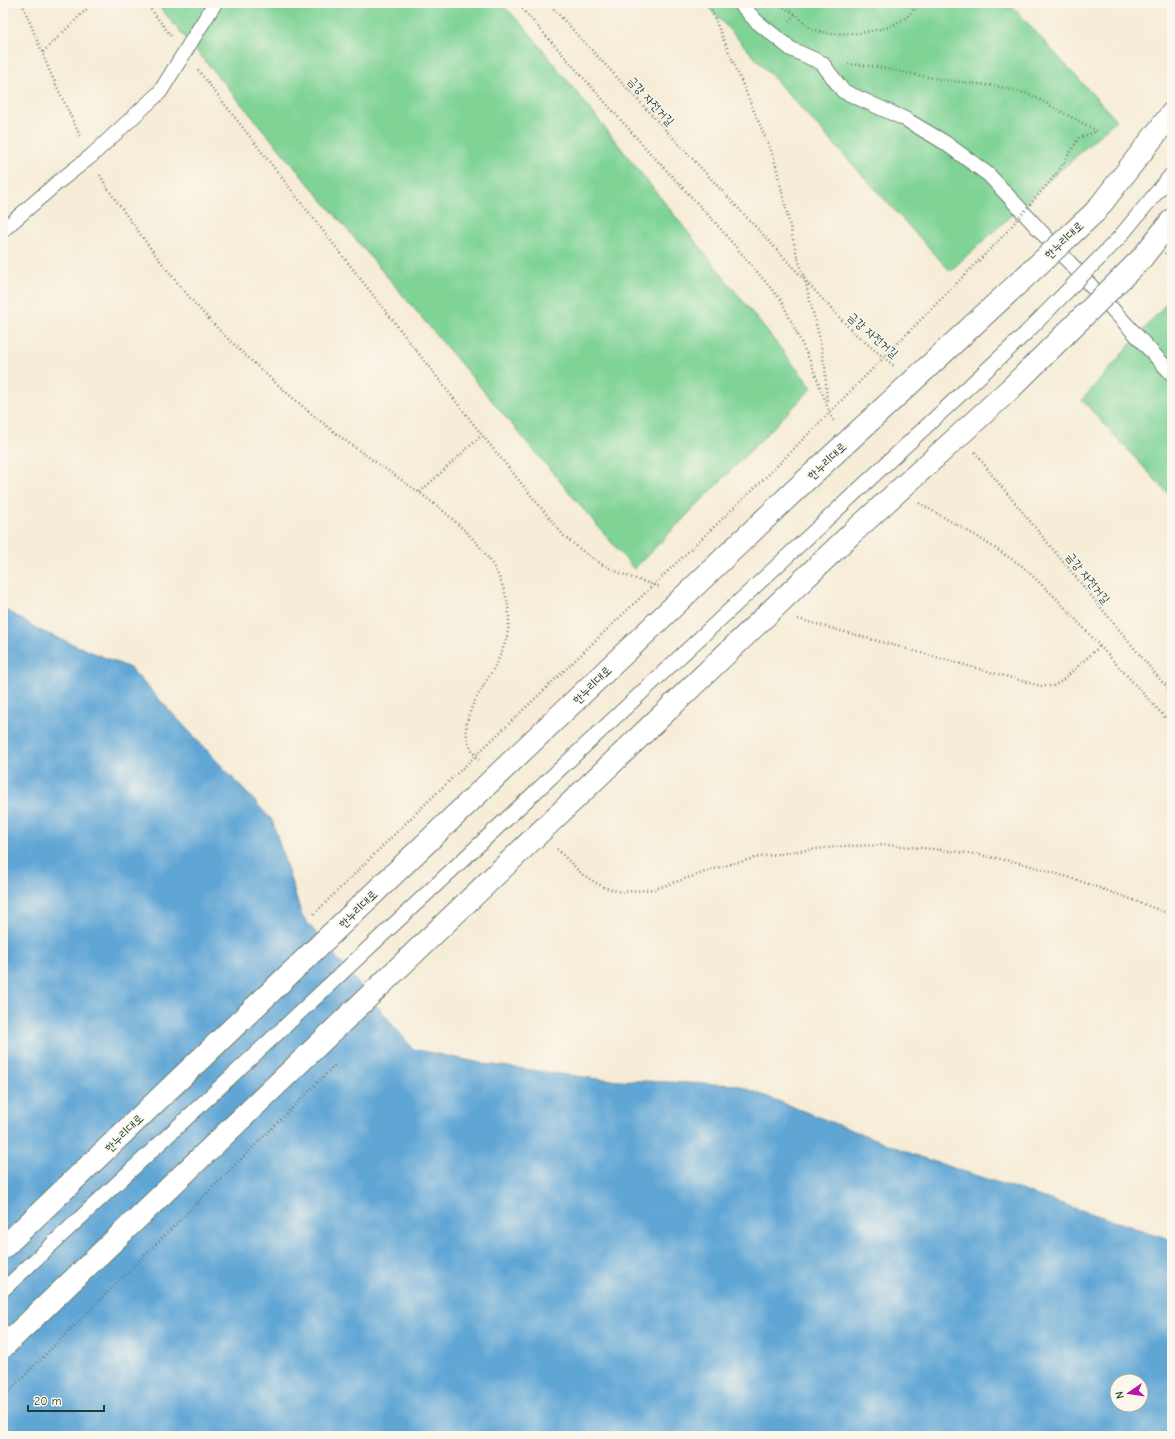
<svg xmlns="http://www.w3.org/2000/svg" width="1175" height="1439" font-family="'Comic Neue','Poor Story',sans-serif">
<rect width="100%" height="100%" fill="#fbf7ec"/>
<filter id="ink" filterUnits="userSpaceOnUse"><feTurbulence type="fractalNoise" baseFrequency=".025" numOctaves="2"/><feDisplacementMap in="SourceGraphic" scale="8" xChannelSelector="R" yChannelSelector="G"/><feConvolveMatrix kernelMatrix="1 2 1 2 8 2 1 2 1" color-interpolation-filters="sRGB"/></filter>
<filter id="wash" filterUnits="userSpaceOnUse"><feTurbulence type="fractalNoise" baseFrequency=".012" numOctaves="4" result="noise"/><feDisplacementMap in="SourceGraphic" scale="16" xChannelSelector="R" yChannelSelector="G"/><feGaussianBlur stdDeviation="0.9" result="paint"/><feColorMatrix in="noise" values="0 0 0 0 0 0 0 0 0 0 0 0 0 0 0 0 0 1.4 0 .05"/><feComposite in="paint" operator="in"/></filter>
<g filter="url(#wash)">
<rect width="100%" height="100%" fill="#f6ecd7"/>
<!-- green -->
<g fill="#7ed395" stroke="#4e8864">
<path d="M156 3H500L523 25 812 388 634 569Z"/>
<path d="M705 3H1009L1116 120 950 271Z"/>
<path d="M1172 297V498L1082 400Z"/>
</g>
<!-- water -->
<path fill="#60a6d5" stroke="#407284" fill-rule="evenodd" d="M3 608 41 631 130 668 272 820 302 916 413 1049 486 1064 598 1079 737 1085 923 1158 1172 1240V1436H3ZM1117 1381H1141V1405H1117Z"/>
</g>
<g filter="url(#ink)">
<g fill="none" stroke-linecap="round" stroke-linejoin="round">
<defs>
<g id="lane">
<path d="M740 3 756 21 791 49 822 63 843 91 905 119 944 142 989 175 1172 374"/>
<path d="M3 230 57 183 90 157 160 92 215 3"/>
<path d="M1118 239 1172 174"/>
</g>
<g id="secondary">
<path d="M1095 212 1172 113"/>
<path d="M1141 259 1172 220"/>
</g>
</defs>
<!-- lane casing -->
<use href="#lane" stroke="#6a7a6d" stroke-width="16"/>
<!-- secondary casing -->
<use href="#secondary" stroke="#6a7a6d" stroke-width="24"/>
<!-- path -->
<g stroke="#6a7a6d" stroke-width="2.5" stroke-dasharray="1 3" stroke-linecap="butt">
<path d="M22 3 50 72 81 138"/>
<path d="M146 3 171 36"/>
<path d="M517 3 651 154 712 219 781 300 812 365 827 406 834 422"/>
<path d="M548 3 853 332 894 366"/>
<path d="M708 3 774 158 797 256 805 280 819 336 825 368 827 402"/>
<path d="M777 3 795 14 811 29 831 34 861 33 889 27 906 18 920 3"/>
<path d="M789 21 795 14"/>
<path d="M43 52 93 3"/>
<path d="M848 64 872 66 943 80 995 86 1029 94 1097 131 1079 138 1058 172"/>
<path d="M198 70 482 435 564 536 585 553 603 565 627 576 660 587"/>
<path d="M100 175 108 189C138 232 169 275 205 315 221 333 239 349 256 365 268 376 280 387 293 398 316 418 342 439 367 456 399 479 432 499 461 527 469 535 479 544 486 555 499 573 510 598 509 622 508 639 501 656 492 671 476 701 451 727 479 760"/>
<path d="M975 452 992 475 1162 682 1172 692"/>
<path d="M420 492 482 435"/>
<path d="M919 503 978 537 1022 566 1057 599 1172 725"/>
<path d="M798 619 1041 686H1053L1062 681 1100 646"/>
<path d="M557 849 583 875 603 887 621 892 655 889 720 867 759 857 798 851 844 846 890 845 933 849 975 854 1021 863 1071 878 1125 897 1172 915"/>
<path d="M1170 915 1172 921"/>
</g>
<!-- lane -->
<use href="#lane" stroke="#fff" stroke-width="14"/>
<!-- secondary -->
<use href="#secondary" stroke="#fff" stroke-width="22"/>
<defs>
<path id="lane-bridge" d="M3 1290 1026 333 1118 239"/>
<g id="secondary-bridge">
<path d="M3 1248 792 493 1095 212"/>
<path d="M3 1347 850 535 1009 390 1141 259"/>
</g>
</defs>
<!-- lane-bridge casing -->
<use href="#lane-bridge" stroke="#6a7a6d" stroke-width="16" stroke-linecap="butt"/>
<!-- secondary-bridge casing -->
<use href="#secondary-bridge" stroke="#6a7a6d" stroke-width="24" stroke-linecap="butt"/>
<!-- path-bridge -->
<g stroke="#6a7a6d" stroke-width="2.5" stroke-dasharray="1 3" stroke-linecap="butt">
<path d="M1165 254 1172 245"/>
<path d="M314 914 419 810 768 475 1004 235 1058 172"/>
<path d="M3 1397 335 1065"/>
</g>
<!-- lane-bridge -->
<use href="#lane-bridge" stroke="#fff" stroke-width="14"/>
<!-- secondary-bridge -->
<use href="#secondary-bridge" stroke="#fff" stroke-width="22"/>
</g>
</g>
<g text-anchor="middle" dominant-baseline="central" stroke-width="3" stroke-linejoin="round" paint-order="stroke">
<!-- street labels -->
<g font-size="12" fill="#1f3d34" stroke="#fbf7ec">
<text transform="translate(651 101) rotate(47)">금강 자전거길</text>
<text transform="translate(1064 240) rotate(-43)">한누리대로</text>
<text transform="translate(873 335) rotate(41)">금강 자전거길</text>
<text transform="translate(827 461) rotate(-43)">한누리대로</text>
<text transform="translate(1088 578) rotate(51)">금강 자전거길</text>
<text transform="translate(592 685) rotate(-44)">한누리대로</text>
<text transform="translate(358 909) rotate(-44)">한누리대로</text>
<text transform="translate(124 1133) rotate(-44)">한누리대로</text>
</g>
</g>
<!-- margin -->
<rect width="1175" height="1439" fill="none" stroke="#fbf7ec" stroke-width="16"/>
<!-- north arrow -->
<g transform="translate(1129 1393) rotate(257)"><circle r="19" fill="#fbf7ec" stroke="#a3ada2"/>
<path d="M0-3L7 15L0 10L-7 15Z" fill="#b5179e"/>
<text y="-6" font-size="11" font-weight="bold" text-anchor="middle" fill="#1f3d34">N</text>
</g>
<!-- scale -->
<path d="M28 1405v6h76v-6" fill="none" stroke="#1f3d34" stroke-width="2"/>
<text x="34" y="1405" font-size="12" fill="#1f3d34" stroke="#fbf7ec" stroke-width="3" paint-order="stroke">20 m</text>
</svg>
